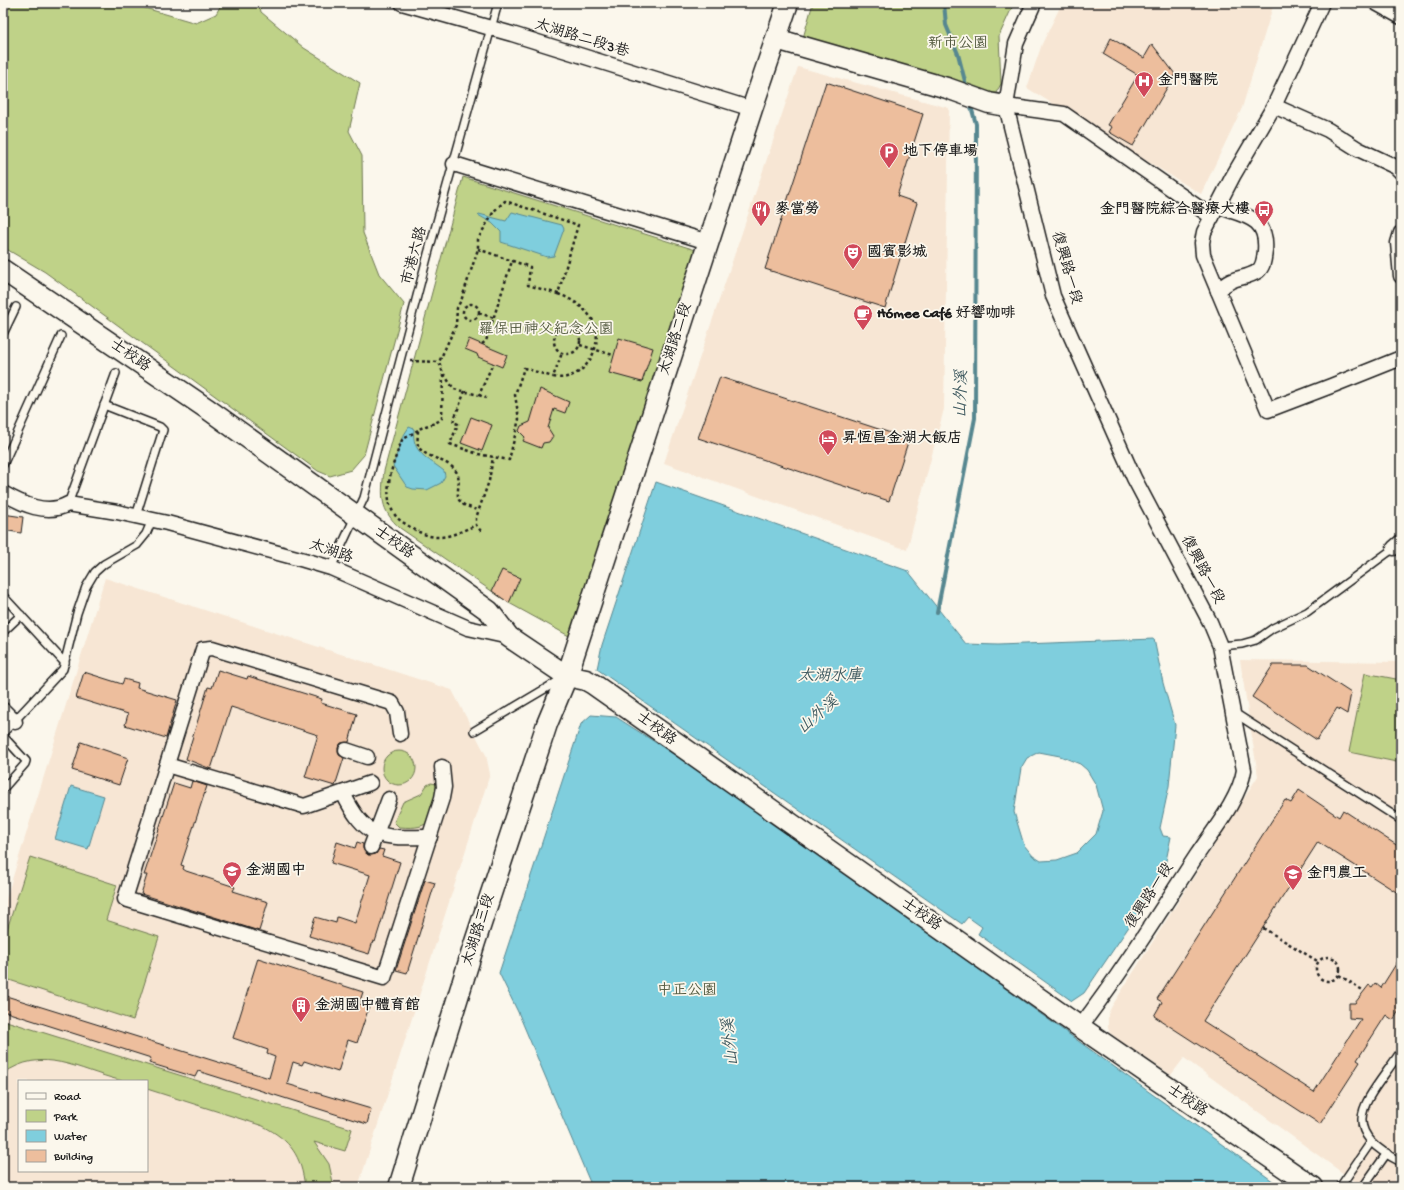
<svg xmlns="http://www.w3.org/2000/svg" width="1404" height="1190" font-family="'Gochi Hand','LXGW WenKai TC',sans-serif">
<rect width="100%" height="100%" fill="#fbf7ec"/>
<filter id="ink" filterUnits="userSpaceOnUse"><feTurbulence type="fractalNoise" baseFrequency=".025" numOctaves="2"/><feDisplacementMap in="SourceGraphic" scale="8" xChannelSelector="R" yChannelSelector="G"/><feConvolveMatrix kernelMatrix="1 2 1 2 8 2 1 2 1" color-interpolation-filters="sRGB"/></filter>
<g filter="url(#ink)">
<!-- built -->
<g fill="#f7e6d4" fill-rule="evenodd">
<path d="M1062 3H1274L1242 108 1201 194 1027 88 1042 44Z"/>
<path d="M798 67 949 108 944 409 907 550 664 463Z"/>
<path d="M105 578 452 690 486 755 490 774 358 1187H3V909ZM19 1081H147V1171H19Z"/>
<path d="M1240 660 1401 662V1187H1362L1184 1058 1171 1075 1117 1039 1110 1033 1108 1028V1014L1112 1006 1258 776Z"/>
</g>
<!-- green -->
<g fill="#bfd288" stroke="#6e7752">
<path d="M3 3H128L196 23 216 14 222 3H259L261 12 304 48 360 83 349 131 362 156 363 233 379 274 404 304 364 455 351 470 330 476 318 471 45 272 3 247Z"/>
<path d="M813 3H1014L999 36 1001 84 993 98 803 38Z"/>
<path d="M463 177 699 251 569 636 509 603 400 528C380 510 381 496 384 471Z"/>
<path d="M1365 673 1401 680V763L1349 752Z"/>
<circle cx="399" cy="768" r="17"/>
<path d="M431 783 437 784 439 789C429 819 435 830 399 827L394 822 403 802 421 794 427 785Z"/>
<path d="M30 857 117 885 106 920 159 937 133 1020 3 978V942Z"/>
<path d="M3 1020 352 1129 345 1151 314 1142 329 1164 334 1187H305C301 1155 291 1141 263 1126L147 1089V1081C138 1081 128 1083 119 1080 79 1070 42 1045 3 1074V1049L8 1046 3 1044Z"/>
</g>
<!-- water -->
<g fill="#7fcedd" stroke="#578790" fill-rule="evenodd">
<path d="M512 212 562 225 564 229 554 256 547 257 501 242V232L492 223 478 215 479 214 506 221Z"/>
<path d="M409 427 414 429C411 453 428 458 444 471L445 476 441 483 427 490 413 489 407 487 393 466 402 438Z"/>
<path d="M656 482 908 571 966 644 998 645 1154 639 1163 683 1175 725 1169 786 1160 828 1163 836 1171 837 1164 870 1149 897 1084 993 1072 1001 978 934 982 927 968 917 962 924 597 669 602 645ZM1039 752 1060 756 1080 764 1087 770 1096 785 1103 811 1096 834 1077 853 1057 860 1041 861 1033 856 1024 845 1014 812 1021 768 1027 758Z"/>
<path d="M591 715 616 717 734 793 1281 1187H592L518 1012 499 973 581 724Z"/>
<path d="M71 786 104 796 88 849 55 839Z"/>
</g>
<g fill="none" stroke-linecap="round" stroke-linejoin="round">
<!-- stream -->
<g stroke="#578790" stroke-width="4">
<path d="M944 3 946 25 958 54 967 89"/>
<path d="M937 612 975 418 976 124 970 103"/>
</g>
</g>
<!-- building -->
<g fill="#edbe9d" stroke="#1c1c1c">
<path d="M1111 38 1144 58 1152 44 1175 74 1133 146 1109 132 1112 127 1108 125 1138 75 1103 54Z"/>
<path d="M826 82 923 114 897 196 917 203 885 308 765 269Z"/>
<path d="M619 338 653 348 642 382 609 373Z"/>
<path d="M469 339 507 355 502 367 478 357 477 354 465 349Z"/>
<path d="M720 377 909 439 889 501 698 438Z"/>
<path d="M540 389 569 402 565 413 554 409 548 428 553 436 549 442 543 443 541 448 523 441 525 437 519 431 521 426 530 422Z"/>
<path d="M471 417 492 425 482 451 461 443Z"/>
<path d="M3 514 23 517 21 533 3 530Z"/>
<path d="M502 570 520 578 509 603 492 591Z"/>
<path d="M1273 665H1308L1351 693 1347 714 1337 708 1317 740 1252 697Z"/>
<path d="M218 670 247 679 248 676 322 699 321 703 357 714 349 742 341 743 338 748 339 755 344 758 335 786 305 777 318 735 231 707 211 769 186 759 208 687 212 688Z"/>
<path d="M84 672 122 684 124 679 138 683 137 688 177 700 166 738 125 725 128 714 76 698Z"/>
<path d="M81 742 128 758 119 785 72 770Z"/>
<path d="M192 781 207 786 181 865 184 866 183 869 186 871 235 887 233 891 268 902 259 931 141 894 147 875H144L174 783 190 788Z"/>
<path d="M1299 790 1339 817 1343 810 1401 848V895L1318 842 1203 1021 1314 1092 1361 1019 1349 1018V1003H1355L1369 985 1372 987 1375 983 1381 988 1401 956V991L1396 999 1401 1002V1008L1393 1020 1386 1015 1357 1060 1360 1062 1320 1124 1154 1016 1162 1002 1157 999 1285 800 1291 803Z"/>
<path d="M337 842 355 848 357 842 363 844V849L368 855 376 854 379 849 384 850 382 856 400 862 375 942 373 941 369 954 309 936 315 917 336 923 337 917 355 923 370 875 331 863Z"/>
<path d="M425 880 435 883 407 973 396 970Z"/>
<path d="M258 958 363 992 359 1004 369 1007 357 1043 348 1040 338 1072 304 1061 302 1065 293 1062 287 1084 371 1109 367 1124 198 1071 195 1077 149 1063 151 1058 3 1011V995L269 1078 275 1057 267 1054 268 1050 233 1038Z"/>
</g>
<g fill="none" stroke-linecap="round" stroke-linejoin="round">
<defs>
<g id="lane">
<path d="M3 334 16 307"/>
<path d="M104 405 160 427 163 430 136 516"/>
<path d="M3 465 61 336"/>
<path d="M68 504 116 373"/>
<path d="M331 568 364 498 428 254 498 3"/>
<path d="M3 596 65 663"/>
<path d="M3 632 21 615"/>
<path d="M1220 646 1242 644 1256 640 1273 628 1307 612 1394 548"/>
<path d="M1233 712 1401 820"/>
<path d="M474 731 560 680"/>
<path d="M3 733 63 669 77 613 86 587 95 572 104 564 137 545 146 534 152 520"/>
<path d="M3 736 26 761 25 764 3 789"/>
<path d="M1401 1056 1399 1054C1368 1100 1333 1128 1401 1162"/>
<path d="M1340 1187 1371 1142"/>
<path d="M1363 1187 1387 1153"/>
</g>
<g id="street">
<path d="M402 3 512 34 752 109"/>
<path d="M1034 3 1016 44 1006 106 1053 296 1134 478 1210 622 1220 646 1244 770C1240 798 1213 831 1197 855 1159 913 1122 972 1080 1027"/>
<path d="M1322 3 1274 106 1233 176 1204 232 1202 243 1203 255 1268 410 1331 386 1401 358"/>
<path d="M1376 3 1401 17"/>
<path d="M1006 106 1064 114 1212 217"/>
<path d="M1274 106 1328 130 1358 149 1396 167 1401 172"/>
<path d="M454 164 708 242"/>
<path d="M1217 206C1244 216 1268 216 1265 251 1264 258 1264 266 1258 271 1243 281 1234 274 1218 291"/>
<path d="M1401 233 1398 243 1401 276"/>
<path d="M3 493C22 504 47 516 68 504L117 512 167 523 304 560 331 568 468 628 509 637"/>
<path d="M1394 548 1401 542"/>
<path d="M3 710 15 722"/>
<path d="M400 734 397 712 392 703 212 648 203 649 125 899 384 978 442 798 444 787 442 767"/>
<path d="M346 750 367 757"/>
<path d="M167 765 304 806 370 783"/>
<path d="M343 793C366 840 381 838 430 837"/>
<path d="M371 847 389 799"/>
</g>
<g id="secondary">
<path d="M776 39 947 88 989 103 1006 106"/>
<path d="M3 270 209 410 489 611 509 637 567 676 586 680 593 684 1067 1018 1313 1187"/>
<path d="M399 1187 475 942 547 724 567 676 752 109 788 3"/>
</g>
</defs>
<!-- lane casing -->
<use href="#lane" stroke="#1c1c1c" stroke-width="10"/>
<!-- street casing -->
<use href="#street" stroke="#1c1c1c" stroke-width="17"/>
<!-- secondary casing -->
<use href="#secondary" stroke="#1c1c1c" stroke-width="23"/>
<!-- path -->
<g stroke="#1c1c1c" stroke-width="2.5" stroke-dasharray="3 3" stroke-linecap="butt">
<path d="M478 249 530 267 528 285 558 294 578 225 505 201 494 211 478 239V249L462 298 457 308 456 325 439 362 443 373 454 389 479 395 493 363"/>
<path d="M558 294C572 299 583 306 592 319 607 344 584 384 553 377L562 353"/>
<circle cx="471" cy="312" r="8"/>
<path d="M479 313 494 318"/>
<circle cx="567" cy="341" r="13"/>
<path d="M482 344 486 341 512 261"/>
<path d="M580 345 613 355"/>
<path d="M410 361 439 362"/>
<path d="M443 374 442 418C436 425 426 424 418 430 418 434 417 441 418 445 421 457 447 459 455 470 463 480 455 490 459 500L464 505 479 511"/>
<path d="M465 391 453 422 458 424 450 444 478 454 509 460 519 419 515 395 524 368 553 377"/>
<path d="M479 395 486 398"/>
<path d="M418 430 402 440C394 461 380 494 395 515 399 521 406 524 412 528 437 544 451 536 476 525"/>
<path d="M481 531 476 525V518L489 481 493 457"/>
<path d="M1263 928 1319 962"/>
<circle cx="1328" cy="969" r="12"/>
<path d="M1339 975 1364 991"/>
</g>
<!-- lane -->
<use href="#lane" stroke="#fbf7ec" stroke-width="7"/>
<!-- street -->
<use href="#street" stroke="#fbf7ec" stroke-width="14"/>
<!-- secondary -->
<use href="#secondary" stroke="#fbf7ec" stroke-width="20"/>
</g>
</g>
<!-- icons -->
<defs>
<symbol id="hospital-pin" viewBox="-11 -11 22 30"><path d="M0 17L-7.5 6A9.5 9.5 0 1 1 7.5 6Z" fill="#d1495b" stroke="#fbf7ec"/><path d="M-5-5h3v3.5h4V-5h3V5h-3V1.5h-4V5h-3Z" fill="#fff"/></symbol>
<symbol id="parking-pin" viewBox="-11 -11 22 30"><path d="M0 17L-7.5 6A9.5 9.5 0 1 1 7.5 6Z" fill="#d1495b" stroke="#fbf7ec"/><path d="M-3.5-5.5H1a3.5 3.5 0 0 1 0 7H-1V5.5H-3.5ZM-1-3.4V-.6H.8a1.4 1.4 0 0 0 0-2.8Z" fill="#fff"/></symbol>
<symbol id="restaurant-pin" viewBox="-11 -11 22 30"><path d="M0 17L-7.5 6A9.5 9.5 0 1 1 7.5 6Z" fill="#d1495b" stroke="#fbf7ec"/><path d="M-5-6h1v4h1v-4h1v4h1v-4h1v5L-1.5 .5V6h-2V.5L-5-1ZM5-6V6H3V1.5H1.5Q1.5-4 5-6Z" fill="#fff"/></symbol>
<symbol id="bus-pin" viewBox="-11 -11 22 30"><path d="M0 17L-7.5 6A9.5 9.5 0 1 1 7.5 6Z" fill="#d1495b" stroke="#fbf7ec"/><path d="M-5-6H5V4H4V6H2V4H-2V6H-4V4H-5ZM-3.5-4V0h7V-4ZM-3.5 1.2v1.5H-2V1.2ZM2 1.2v1.5H3.5V1.2Z" fill="#fff"/></symbol>
<symbol id="theatre-pin" viewBox="-11 -11 22 30"><path d="M0 17L-7.5 6A9.5 9.5 0 1 1 7.5 6Z" fill="#d1495b" stroke="#fbf7ec"/><path d="M-5-5.5Q0-4 5-5.5V0Q5 5 0 6Q-5 5-5 0ZM-3.3-2.5H-1v1.5H-3.3ZM1-2.5H3.3v1.5H1ZM-2.8 1Q0 5.5 2.8 1Z" fill="#fff"/></symbol>
<symbol id="cafe-pin" viewBox="-11 -11 22 30"><path d="M0 17L-7.5 6A9.5 9.5 0 1 1 7.5 6Z" fill="#d1495b" stroke="#fbf7ec"/><path d="M-5.5-4.5H6V0H3Q3 3.5 0 3.5H-2.5Q-5.5 3.5-5.5 0ZM3-3.2v2h1.7v-2ZM-6 4.5H4V6H-6Z" fill="#fff"/></symbol>
<symbol id="hotel-pin" viewBox="-11 -11 22 30"><path d="M0 17L-7.5 6A9.5 9.5 0 1 1 7.5 6Z" fill="#d1495b" stroke="#fbf7ec"/><path d="M-6-4.5h1.5V1H6V5H4.5V3h-9V5H-6ZM-4 0a1.8 1.8 0 1 1 3.6 0ZM.5 0V-2.5h3Q6-2.5 6 0Z" fill="#fff"/></symbol>
<symbol id="school-pin" viewBox="-11 -11 22 30"><path d="M0 17L-7.5 6A9.5 9.5 0 1 1 7.5 6Z" fill="#d1495b" stroke="#fbf7ec"/><path d="M0-5L7-2L0 1L-7-2ZM-4 1L0 2.5L4 1V4Q0 6-4 4Z" fill="#fff"/></symbol>
<symbol id="building-pin" viewBox="-11 -11 22 30"><path d="M0 17L-7.5 6A9.5 9.5 0 1 1 7.5 6Z" fill="#d1495b" stroke="#fbf7ec"/><path d="M-4-6H4V6H1V3H-1V6H-4ZM-2.5-4.3h1.7v1.8h-1.7ZM.8-4.3h1.7v1.8H.8ZM-2.5-1h1.7V.8h-1.7ZM.8-1h1.7V.8H.8Z" fill="#fff"/></symbol>
</defs>
<g fill-rule="evenodd">
<use href="#hospital-pin" x="1133" y="70" width="22" height="30"/>
<use href="#parking-pin" x="878" y="141" width="22" height="30"/>
<use href="#restaurant-pin" x="750" y="199" width="22" height="30"/>
<use href="#bus-pin" x="1253" y="199" width="22" height="30"/>
<use href="#theatre-pin" x="842" y="242" width="22" height="30"/>
<use href="#cafe-pin" x="852" y="303" width="22" height="30"/>
<use href="#hotel-pin" x="817" y="428" width="22" height="30"/>
<use href="#school-pin" x="221" y="860" width="22" height="30"/>
<use href="#school-pin" x="1282" y="863" width="22" height="30"/>
<use href="#building-pin" x="290" y="995" width="22" height="30"/>
</g>
<g text-anchor="middle" dominant-baseline="central" stroke-width="3.5" stroke-linejoin="round" paint-order="stroke">
<!-- street labels -->
<g font-size="15" fill="#1c1c1c" stroke="#fbf7ec">
<text transform="translate(582 39) rotate(17)">太湖路二段3巷</text>
<text transform="translate(415 256) rotate(-75)">市港六路</text>
<text transform="translate(1066 268) rotate(74)">復興路一段</text>
<text transform="translate(676 339) rotate(-72)">太湖路二段</text>
<text transform="translate(130 356) rotate(35)">士校路</text>
<text transform="translate(394 543) rotate(36)">士校路</text>
<text transform="translate(331 552) rotate(19)">太湖路</text>
<text transform="translate(1202 570) rotate(62)">復興路一段</text>
<text transform="translate(656 729) rotate(37)">士校路</text>
<text transform="translate(1150 896) rotate(-57)">復興路一段</text>
<text transform="translate(921 915) rotate(35)">士校路</text>
<text transform="translate(479 930) rotate(-72)">太湖路三段</text>
<text transform="translate(1187 1101) rotate(35)">士校路</text>
</g>
<!-- park labels -->
<g font-size="15" fill="#555c42" stroke="#fbf7ec">
<text x="958" y="44">新市公園</text>
<text x="546" y="330">羅保田神父紀念公園</text>
<text x="687" y="991">中正公園</text>
</g>
<!-- poi labels -->
<g font-size="15" font-weight="bold" fill="#1c1c1c" stroke="#fbf7ec" text-anchor="start">
<text x="1158" y="81">金門醫院</text>
<text x="903" y="152">地下停車場</text>
<text x="775" y="210">麥當勞</text>
<text x="1250" y="210" text-anchor="end">金門醫院綜合醫療大樓</text>
<text x="867" y="253">國賓影城</text>
<text x="877" y="314">Hómee Café 好響咖啡</text>
<text x="842" y="439">昇恆昌金湖大飯店</text>
<text x="246" y="871">金湖國中</text>
<text x="1307" y="874">金門農工</text>
<text x="315" y="1006">金湖國中體育館</text>
</g>
<!-- water labels -->
<g font-size="16" font-style="italic" fill="#3f5a60" stroke="#fbf7ec">
<text transform="translate(963 394) rotate(-89)">山外溪</text>
<text x="830" y="677">太湖水庫</text>
<text transform="translate(819 716) rotate(-41)">山外溪</text>
<text transform="translate(732 1042) rotate(-96)">山外溪</text>
</g>
</g>
<!-- margin -->
<rect width="1404" height="1190" fill="none" stroke="#fbf7ec" stroke-width="16"/>
<rect x="8" y="8" width="1388" height="1174" fill="none" stroke="#1c1c1c" stroke-width="1.5" filter="url(#ink)"/>
<!-- legend -->
<rect x="18" y="1080" width="130" height="92" fill="#fbf7ec" stroke="#a29f99"/>
<rect x="26" y="1093" width="20" height="6" fill="#fbf7ec" stroke="#a29f99"/>
<text x="54" y="1100" font-size="12" fill="#1c1c1c">Road</text>
<rect x="26" y="1110" width="20" height="12" fill="#bfd288" stroke="#a29f99"/>
<text x="54" y="1120" font-size="12" fill="#1c1c1c">Park</text>
<rect x="26" y="1130" width="20" height="12" fill="#7fcedd" stroke="#a29f99"/>
<text x="54" y="1140" font-size="12" fill="#1c1c1c">Water</text>
<rect x="26" y="1150" width="20" height="12" fill="#edbe9d" stroke="#a29f99"/>
<text x="54" y="1160" font-size="12" fill="#1c1c1c">Building</text>
</svg>
